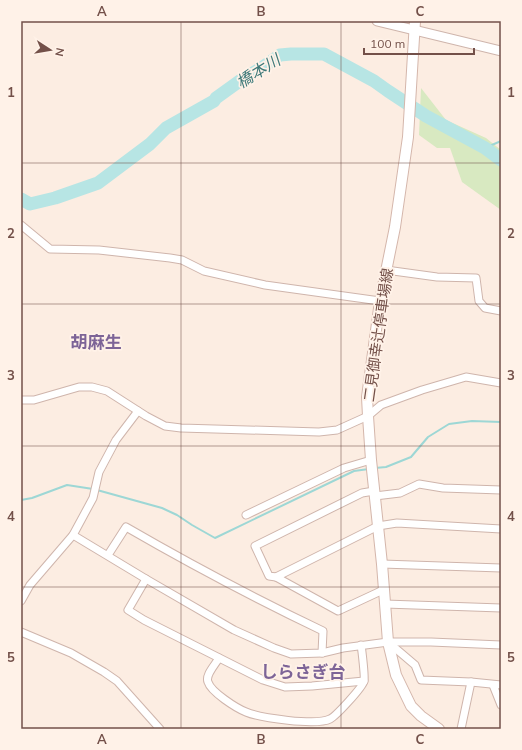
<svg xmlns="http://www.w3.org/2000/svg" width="522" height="750" font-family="Mulish,'Noto Sans JP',sans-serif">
<rect width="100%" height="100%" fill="#fcede2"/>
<!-- green -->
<path fill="#d8e9c1" d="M421 88 446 120 486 138 501 150V210L462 182 450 148H437L419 135Z"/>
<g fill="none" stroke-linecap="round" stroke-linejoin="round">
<!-- stream -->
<g stroke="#9dd7d5" stroke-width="2">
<path d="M485 148 501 141"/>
<path d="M375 468 386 467 411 457 428 437 449 424 472 421 501 422"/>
<path d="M97 490 162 508 177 515 192 525 215 538 354 471 369 469"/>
<path d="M21 500 32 498 67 485 93 489"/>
</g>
<!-- river -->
<path stroke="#b7e5e4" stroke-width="13" d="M21 199 30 204 55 198 98 183 150 144 166 128 214 101 216 98 241 80 260 69 280 55 291 54H324L374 81 388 91 426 116 485 148 501 160"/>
<defs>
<g id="minor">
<path d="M21 225 50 249 99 250 170 258 182 260 204 271 265 285 380 301"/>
<path d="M386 270 437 277 476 278 479 301 485 308 501 311"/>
<path d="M21 400H34L79 387H92L107 391 146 416 165 426 181 428 319 432 337 430 368 416 381 405 422 390 466 377 501 383"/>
<path d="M375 496 400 493 419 484 443 488 501 490"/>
<path d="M246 515 344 468 371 460"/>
<path d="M73 535 146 579 234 630 274 648 291 654 322 653 343 648 388 642H431L501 645"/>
<path d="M108 555 126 527C190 564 256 599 323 631L322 653"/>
<path d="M382 564 501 568"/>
<path d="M276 577 269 576 255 546 362 493 374 491"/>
<path d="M146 579 128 610 144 620 263 680 285 687 312 686 364 681"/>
<path d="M383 590 338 611 276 577 378 526 397 523 501 529"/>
<path d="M21 601 30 585 73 535 93 498 99 472 116 440 138 411"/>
<path d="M385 604 501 608"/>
<path d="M21 632 71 653 104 672 117 681 160 729"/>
<path d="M388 642 415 665 421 680 471 682 501 685"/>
<path d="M219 658C215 665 205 675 208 682 211 692 236 708 246 712 260 718 316 726 330 719 336 716 362 688 364 681 365 677 362 651 361 645"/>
<path d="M493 685 501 705"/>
<path d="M461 729 471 682"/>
</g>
<path id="tertiary" d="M377 21 501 51"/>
<path id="secondary" d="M415 21 408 137 395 227 380 301 367 397 368 416 371 460 382 564 388 642 396 675 411 706 421 716 439 729"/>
</defs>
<!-- minor casing -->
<use href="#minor" stroke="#cfb5ac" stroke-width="9"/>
<!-- tertiary casing -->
<use href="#tertiary" stroke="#cfb5ac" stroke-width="11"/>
<!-- secondary casing -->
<use href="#secondary" stroke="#d4b6ab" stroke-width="12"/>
<!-- minor -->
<use href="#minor" stroke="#fff" stroke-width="7"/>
<!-- tertiary -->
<use href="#tertiary" stroke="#fff" stroke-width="9"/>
<!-- secondary -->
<use href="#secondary" stroke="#fff" stroke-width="10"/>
</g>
<!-- grid -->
<path fill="none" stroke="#735049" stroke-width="1" stroke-opacity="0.55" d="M181 21V729M341 21V729M21 163H501M21 304H501M21 446H501M21 587H501"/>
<g text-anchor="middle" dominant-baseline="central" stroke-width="3.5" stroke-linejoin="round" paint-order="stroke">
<!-- street labels -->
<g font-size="15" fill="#735049" stroke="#fff2e8">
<text transform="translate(378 335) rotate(-82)">二見御幸辻停車場線</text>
</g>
<!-- water labels -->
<g font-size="16" font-style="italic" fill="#3d7878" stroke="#fff2e8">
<text transform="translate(258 71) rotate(-32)">橋本川</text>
</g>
<!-- quarter labels -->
<g font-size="17" font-weight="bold" fill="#7d6497" stroke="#fff2e8">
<text x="96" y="341">胡麻生</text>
<text x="303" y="671">しらさぎ台</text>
</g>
</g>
<!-- border -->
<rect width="522" height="750" fill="none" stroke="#fff2e8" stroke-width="44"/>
<!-- north arrow -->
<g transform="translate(50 50) rotate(102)" stroke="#fff2e8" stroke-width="3" paint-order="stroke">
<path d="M0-3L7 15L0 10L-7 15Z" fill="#735049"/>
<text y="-6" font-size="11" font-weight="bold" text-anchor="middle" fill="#735049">N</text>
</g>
<!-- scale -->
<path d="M364 48v6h110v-6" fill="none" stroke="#735049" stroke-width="2"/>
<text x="370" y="48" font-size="12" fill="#735049" stroke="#fff2e8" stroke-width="3" paint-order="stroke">100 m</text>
<rect x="22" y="22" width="478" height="706" fill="none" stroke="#735049" stroke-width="1.5"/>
<g font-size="13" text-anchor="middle" font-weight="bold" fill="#735049">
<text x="102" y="16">A</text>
<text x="261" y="16">B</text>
<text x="420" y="16">C</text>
<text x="11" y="97">1</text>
<text x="511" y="97">1</text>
<text x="11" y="238">2</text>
<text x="511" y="238">2</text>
<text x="11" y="380">3</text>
<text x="511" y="380">3</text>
<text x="11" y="521">4</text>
<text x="511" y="521">4</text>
<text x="11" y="662">5</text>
<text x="511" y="662">5</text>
<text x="102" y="744">A</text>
<text x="261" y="744">B</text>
<text x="420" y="744">C</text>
</g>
</svg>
